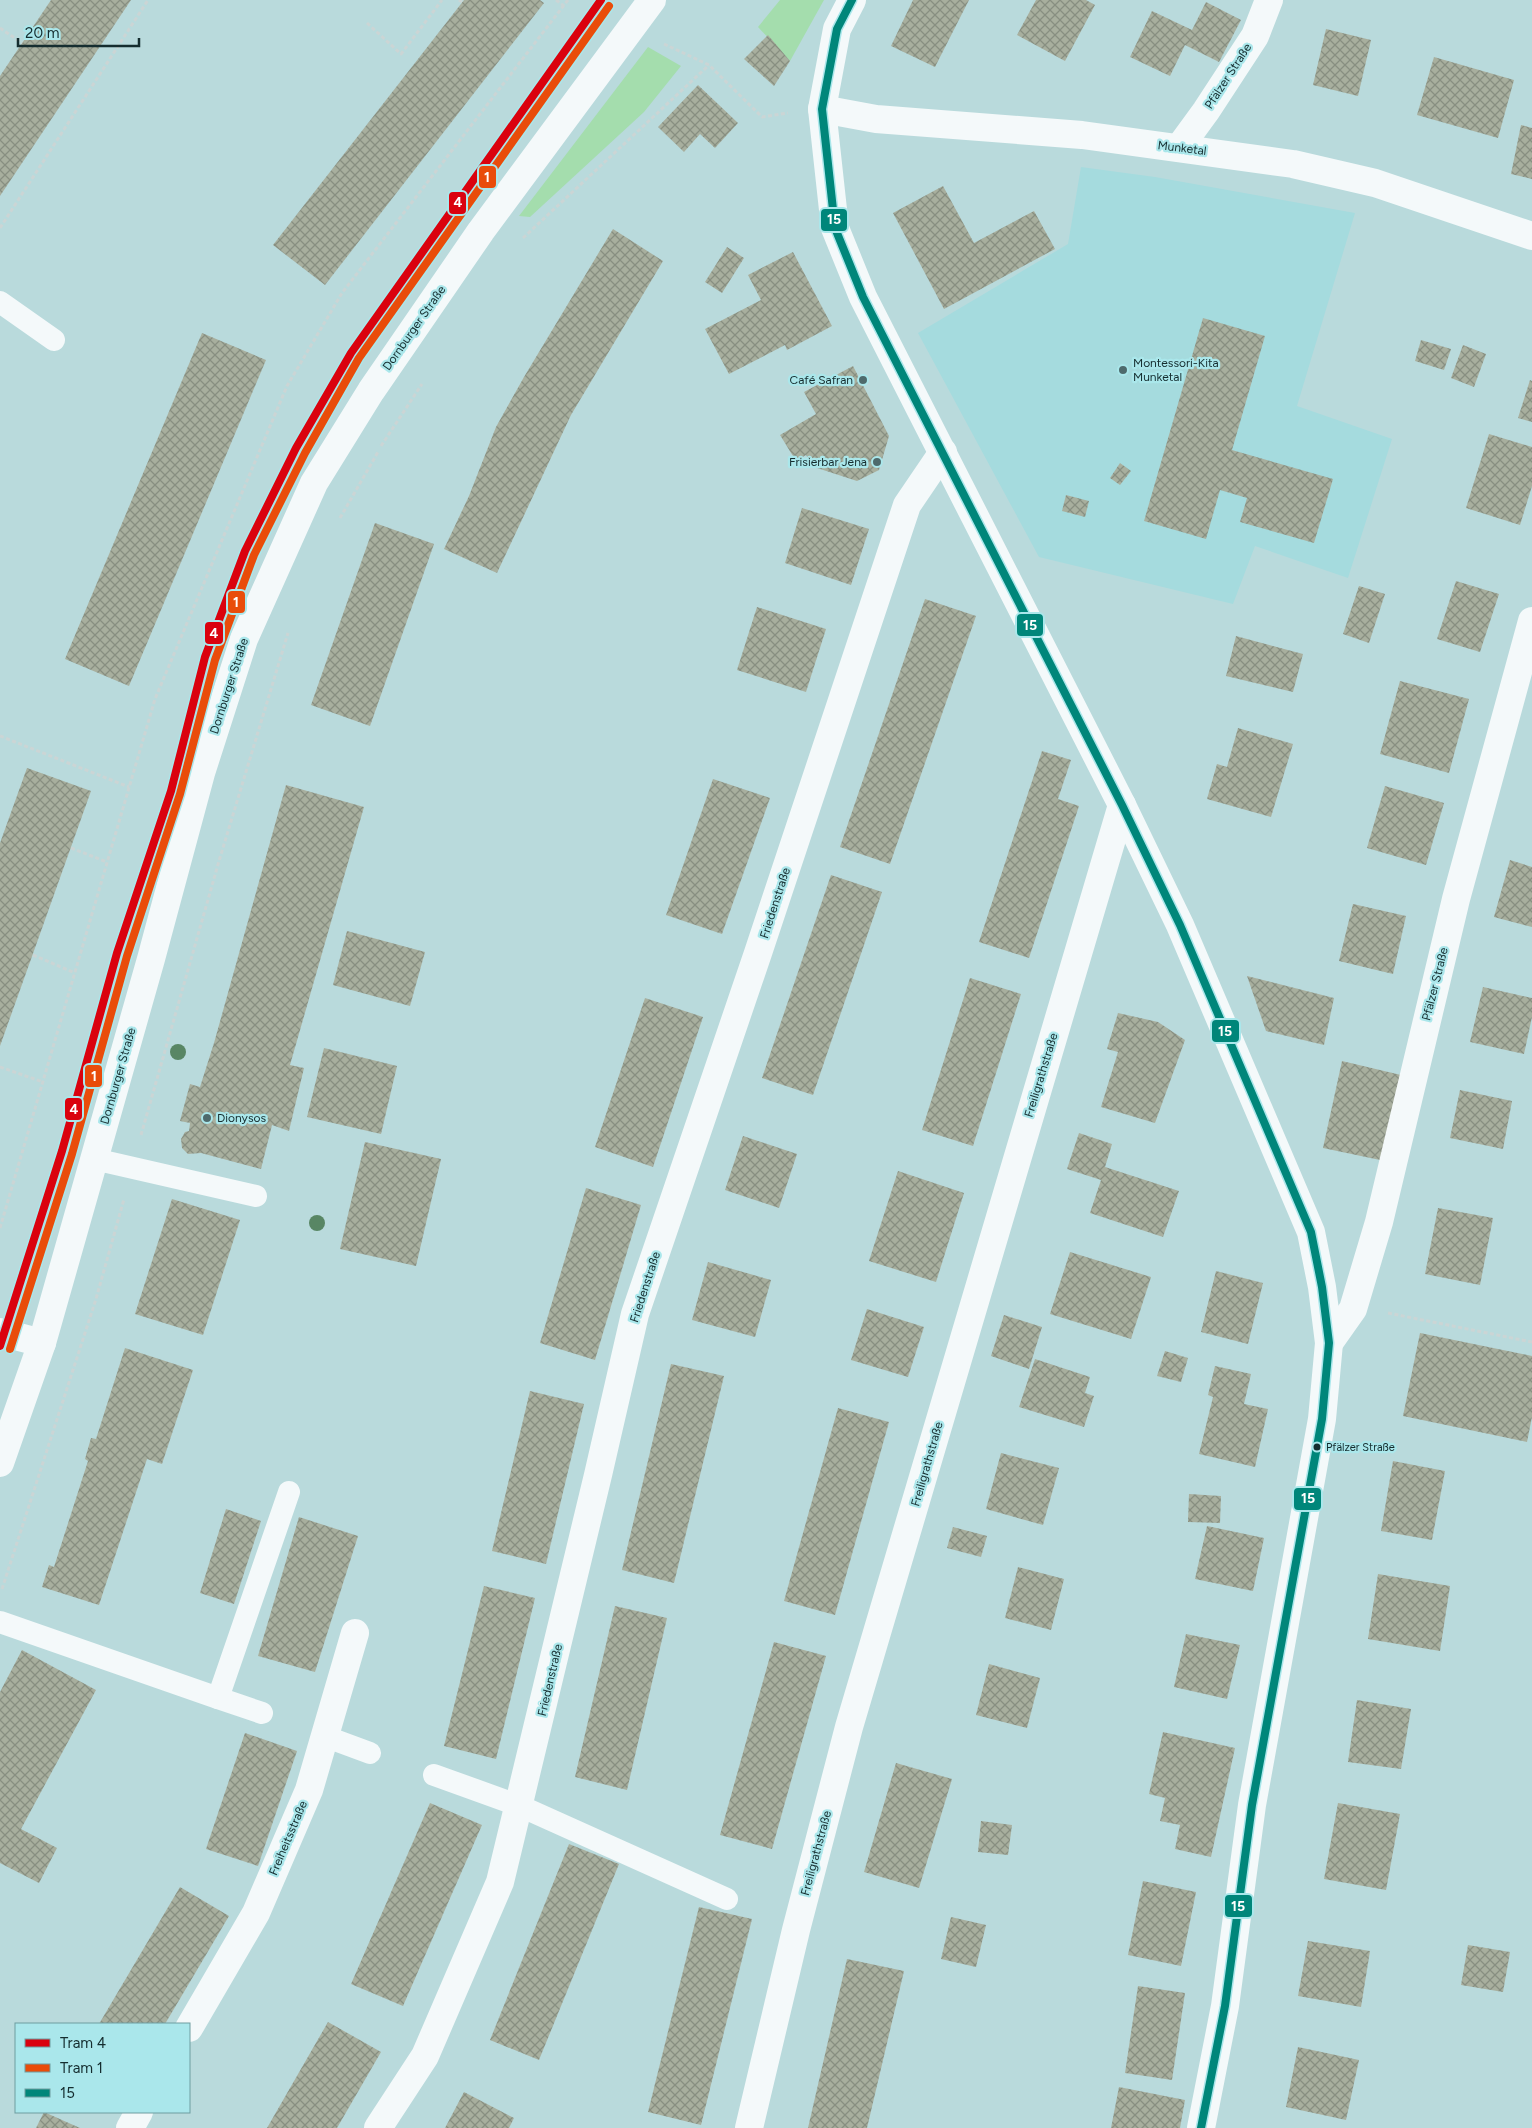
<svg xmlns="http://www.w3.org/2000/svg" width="1532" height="2128" font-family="Figtree,sans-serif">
<defs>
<pattern id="building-cross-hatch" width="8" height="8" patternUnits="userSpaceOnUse" patternTransform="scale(1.25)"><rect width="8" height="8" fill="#a8af9e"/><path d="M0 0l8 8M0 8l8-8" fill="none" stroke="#888f81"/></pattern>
</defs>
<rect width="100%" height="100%" fill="#b9dadc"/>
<!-- built -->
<path fill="#a5dbde" d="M1081 167 1155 177 1355 213 1297 406 1392 439 1348 578 1255 546 1233 604 1039 557 918 333 1068 244Z"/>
<!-- green -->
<g fill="#a4ddad">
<path d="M780 0H824L790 61 758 27Z"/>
<path d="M648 47 681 66 644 112 530 217 519 216Z"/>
</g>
<!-- building -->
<g fill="url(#building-cross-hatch)">
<path d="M51 0H131L0 196V76Z"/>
<path d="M464 0H540L544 3 325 285 273 245Z"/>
<path d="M913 0H969L935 67 891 46Z"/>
<path d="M1036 0H1086L1095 5 1065 61 1017 35Z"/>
<path d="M1206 2 1241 20 1219 62 1185 45 1170 76 1130 57 1152 11 1192 30Z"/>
<path d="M1326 29 1371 40 1358 96 1313 85Z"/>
<path d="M768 35 790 61 774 86 744 59Z"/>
<path d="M1434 57 1514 80 1498 138 1417 115Z"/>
<path d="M698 85 738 123 715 148 700 134 684 152 658 127Z"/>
<path d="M1521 125 1532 128V179L1511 174Z"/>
<path d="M943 186 974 243 1034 211 1055 249 944 309 893 213Z"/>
<path d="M613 229 663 261 571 415 497 573 444 549 469 496 496 427 524 377Z"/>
<path d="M727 247 744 258 722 293 705 282Z"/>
<path d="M793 252 832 326 787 350 785 345 729 374 705 329 761 300 748 275Z"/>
<path d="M1203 318 1265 336 1232 450 1333 479 1314 543 1240 522 1247 498 1220 490 1206 539 1144 521Z"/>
<path d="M202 333 266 360 129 686 65 659Z"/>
<path d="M1421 340 1451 349 1444 370 1415 361Z"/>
<path d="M1463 345 1486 354 1474 387 1451 378Z"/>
<path d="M853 366 889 436 879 470 857 481 814 467 806 455 796 461 780 435 816 414 804 392Z"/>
<path d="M1530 380 1532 381V422L1518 418Z"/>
<path d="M1489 434 1532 447V486L1520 525 1466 508Z"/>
<path d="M1120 463 1131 471 1120 485 1110 478Z"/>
<path d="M1066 495 1089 501 1085 517 1062 511Z"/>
<path d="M802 508 869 529 851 585 785 563Z"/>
<path d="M375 523 434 544 370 726 311 705Z"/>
<path d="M1456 581 1499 594 1480 652 1437 639Z"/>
<path d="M1359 586 1385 594 1369 643 1343 634Z"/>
<path d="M925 599 976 616 890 864 840 847Z"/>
<path d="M757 607 826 629 806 692 737 670Z"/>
<path d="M1236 636 1303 654 1293 692 1226 676Z"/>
<path d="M1400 681 1469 699 1449 773 1380 754Z"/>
<path d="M1238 728 1293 744 1271 817 1207 799 1217 764 1227 767Z"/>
<path d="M1042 751 1071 760 1058 799 1079 806 1029 958 979 942Z"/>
<path d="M27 768 91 791 0 1046V843Z"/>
<path d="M713 779 770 798 722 934 666 915Z"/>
<path d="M286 785 364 807 290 1065 304 1068 289 1131 272 1125 261 1169 201 1153 188 1154 182 1148 181 1139 185 1132 189 1131 190 1123 180 1121 190 1084 200 1087 214 1043Z"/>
<path d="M1385 786 1444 803 1426 865 1367 848Z"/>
<path d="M1510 860 1532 867V927L1494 917Z"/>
<path d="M831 875 882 892 813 1095 762 1078Z"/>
<path d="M1353 904 1406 916 1393 974 1339 961Z"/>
<path d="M347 931 425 952 410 1006 333 985Z"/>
<path d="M1247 976 1334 998 1324 1045 1266 1031Z"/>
<path d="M970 978 1021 994 973 1146 922 1130Z"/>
<path d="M1483 987 1532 998V1017L1524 1054 1470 1042Z"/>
<path d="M645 998 703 1017 653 1167 595 1147Z"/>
<path d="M1118 1013 1158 1022 1185 1040 1155 1123 1101 1107 1118 1052 1107 1049Z"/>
<path d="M324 1048 397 1066 381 1134 307 1117Z"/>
<path d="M1342 1061 1401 1075 1380 1160 1323 1148Z"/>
<path d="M1460 1090 1512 1101 1503 1149 1450 1138Z"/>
<path d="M1079 1133 1112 1144 1105 1167 1179 1191 1163 1237 1090 1213 1101 1180 1067 1169Z"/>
<path d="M743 1136 797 1154 779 1208 725 1190Z"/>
<path d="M365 1142 441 1159 416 1266 340 1249Z"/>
<path d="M898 1171 964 1193 936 1282 869 1261Z"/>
<path d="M586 1188 641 1205 595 1360 540 1343Z"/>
<path d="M172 1199 240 1220 203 1335 135 1314Z"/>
<path d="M1438 1208 1493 1218 1480 1285 1425 1274Z"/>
<path d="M1070 1252 1151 1277 1131 1339 1050 1314Z"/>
<path d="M708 1262 771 1280 755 1337 692 1320Z"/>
<path d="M1216 1271 1263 1283 1248 1344 1201 1332Z"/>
<path d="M867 1309 924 1327 908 1377 851 1360Z"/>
<path d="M1004 1315 1042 1327 1029 1369 991 1356Z"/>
<path d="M1420 1333 1532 1356V1417L1527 1442 1403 1416Z"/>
<path d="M125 1348 193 1370 162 1464 147 1459 99 1605 42 1587 49 1565 54 1567 88 1461 85 1459 91 1438 96 1439Z"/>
<path d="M1165 1351 1188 1358 1181 1382 1157 1376Z"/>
<path d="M1035 1359 1090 1377 1085 1393 1094 1396 1084 1427 1019 1407Z"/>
<path d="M671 1364 724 1376 674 1583 622 1570Z"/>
<path d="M1215 1366 1251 1374 1244 1404 1268 1409 1255 1467 1199 1454 1213 1397 1208 1395Z"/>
<path d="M530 1391 584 1404 546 1564 492 1551Z"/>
<path d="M838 1408 889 1422 835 1615 784 1601Z"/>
<path d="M1001 1453 1059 1468 1043 1525 986 1509Z"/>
<path d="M1393 1461 1445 1471 1432 1540 1381 1531Z"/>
<path d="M1189 1494 1221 1496 1220 1523 1188 1522Z"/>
<path d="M226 1509 261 1521 234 1604 200 1593Z"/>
<path d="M299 1517 358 1536 315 1672 258 1656Z"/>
<path d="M1207 1526 1264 1538 1253 1591 1195 1579Z"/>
<path d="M953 1527 987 1536 981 1557 947 1548Z"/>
<path d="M1018 1567 1064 1579 1051 1630 1005 1618Z"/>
<path d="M1378 1574 1450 1586 1440 1651 1368 1639Z"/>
<path d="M484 1586 535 1598 496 1759 444 1746Z"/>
<path d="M615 1606 667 1618 627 1790 575 1777Z"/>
<path d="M1186 1634 1240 1645 1227 1699 1174 1687Z"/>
<path d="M774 1642 826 1656 772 1849 720 1835Z"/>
<path d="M22 1650 96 1690 21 1829 57 1848 39 1883 0 1863V1692Z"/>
<path d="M989 1664 1040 1678 1027 1728 976 1715Z"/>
<path d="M1357 1700 1411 1709 1401 1769 1348 1762Z"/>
<path d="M1163 1732 1235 1748 1211 1857 1175 1849 1180 1825 1160 1821 1165 1798 1149 1794Z"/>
<path d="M245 1733 297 1751 258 1866 206 1849Z"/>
<path d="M896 1763 952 1779 919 1888 864 1872Z"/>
<path d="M430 1803 482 1825 403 2006 351 1984Z"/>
<path d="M1338 1803 1400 1814 1386 1890 1324 1879Z"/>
<path d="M981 1821 1012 1825 1008 1855 978 1852Z"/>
<path d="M569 1844 619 1864 539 2060 490 2040Z"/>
<path d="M1143 1881 1196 1892 1181 1966 1128 1955Z"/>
<path d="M180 1887 229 1916 165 2024H99Z"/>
<path d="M699 1907 752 1919 701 2125 648 2112Z"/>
<path d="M951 1917 986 1925 976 1967 941 1959Z"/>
<path d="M1308 1941 1370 1951 1361 2007 1298 1996Z"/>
<path d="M1468 1945 1510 1952 1503 1992 1461 1985Z"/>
<path d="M847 1959 904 1971 867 2128H808Z"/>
<path d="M1138 1986 1185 1993 1172 2080 1125 2073Z"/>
<path d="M328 2022 381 2052 337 2128H267Z"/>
<path d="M1298 2047 1359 2060 1346 2120 1286 2107Z"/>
<path d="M1119 2087 1185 2100 1180 2128H1111Z"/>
<path d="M464 2092 514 2118 509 2128H445Z"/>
<path d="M44 2112 80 2128H36Z"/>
</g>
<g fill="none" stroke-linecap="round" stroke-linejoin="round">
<!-- path -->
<g stroke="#cbd5d5" stroke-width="3" stroke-dasharray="4 2.5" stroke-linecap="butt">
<path d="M459 0 462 2"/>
<path d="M556 0 564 6"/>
<path d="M367 23 401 54 442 0"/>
<path d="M0 28 22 43"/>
<path d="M664 44 709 65 762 117 788 113"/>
<path d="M0 228 148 0"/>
<path d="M523 238 709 65"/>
<path d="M381 446 422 384"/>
<path d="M340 518 378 452"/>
<path d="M0 736 129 787"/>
<path d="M71 848 107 862"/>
<path d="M33 955 75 973"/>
<path d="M0 1067 43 1082"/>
<path d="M141 1135 219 861 288 633"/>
<path d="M0 1228 155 699 287 386 342 293 568 0"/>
<path d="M1388 1313 1532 1342"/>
<path d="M2 1589 96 1299 124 1199"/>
</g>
<!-- service -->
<g stroke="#f4f9fa" stroke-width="22">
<path d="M0 302 54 340"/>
<path d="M94 1159 256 1196"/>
<path d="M0 1622 218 1698 289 1492"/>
<path d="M218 1698 262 1713"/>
<path d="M324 1736 370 1753"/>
<path d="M434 1775 520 1806 727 1899"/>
</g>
<!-- minor -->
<g stroke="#f4f9fa" stroke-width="28">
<path d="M852 0 837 29 822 109 835 228 863 297 1122 805 1180 925 1311 1232 1322 1287 1329 1343 1322 1419 1252 1805 1225 2006 1201 2128"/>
<path d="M822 109 876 119 1082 135 1293 164 1375 183 1532 236"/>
<path d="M1179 148 1206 111 1255 36 1269 0"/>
<path d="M0 1332 42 1343"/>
<path d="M1329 1343 1353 1309 1379 1222 1456 899 1532 621"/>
<path d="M189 2028 256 1913 309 1790 355 1633"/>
<path d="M130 2128 139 2112"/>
<path d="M378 2128 425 2056 500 1882 598 1475 635 1314 758 953 907 505 943 452"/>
<path d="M749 2128 796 1930 849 1727 1122 805"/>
</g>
<!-- tertiary -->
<path stroke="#f4f9fa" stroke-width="28" d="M0 1463 42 1343 151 959 201 773 244 639 314 483 371 391 481 231 652 0"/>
<defs>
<path id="bus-1" d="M852 0 837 29 822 109 835 228 863 297 1122 805 1180 925 1311 1232 1322 1287 1329 1343 1322 1419 1252 1805 1225 2006 1201 2128"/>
</defs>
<!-- bus-1 casing -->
<use href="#bus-1" stroke="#aae7eb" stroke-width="11"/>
<!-- bus-1 -->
<use href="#bus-1" stroke="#00867a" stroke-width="8"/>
<defs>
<path id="tram-1" d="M0 1346 62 1151 117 953 171 791 205 657 245 551 296 448 351 353 601 0"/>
<path id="tram-2" d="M10 1349 72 1154 127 956 180 794 215 660 254 555 305 453 359 358 609 6"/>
</defs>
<!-- tram-1 casing -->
<use href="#tram-1" stroke="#aae7eb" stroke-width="11"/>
<!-- tram-2 casing -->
<use href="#tram-2" stroke="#aae7eb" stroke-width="11"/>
<!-- tram-1 -->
<use href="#tram-1" stroke="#da020e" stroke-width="8"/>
<!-- tram-2 -->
<use href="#tram-2" stroke="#e94c0a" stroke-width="8"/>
</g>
<!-- trees -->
<g fill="#588664">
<circle cx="178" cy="1052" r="8"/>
<circle cx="317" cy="1223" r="8"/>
</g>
<!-- markers -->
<g fill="#4e6a6c" stroke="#aae7eb" stroke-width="2">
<circle cx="1123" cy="370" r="5"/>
<circle cx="863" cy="380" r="5"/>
<circle cx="877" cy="462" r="5"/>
<circle cx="207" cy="1118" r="5"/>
</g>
<circle fill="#152d2f" stroke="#aae7eb" stroke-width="2" cx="1317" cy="1447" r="4.5"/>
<g text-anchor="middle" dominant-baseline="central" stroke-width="4.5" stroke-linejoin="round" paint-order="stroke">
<!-- bus labels -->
<g font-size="11" fill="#152d2f" stroke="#aae7eb" text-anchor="start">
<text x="1326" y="1447">Pfälzer Straße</text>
</g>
<!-- street labels -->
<g font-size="12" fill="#152d2f" stroke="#aae7eb">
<text transform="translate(1228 76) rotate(-57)">Pfälzer Straße</text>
<text transform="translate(1182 148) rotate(7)">Munketal</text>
<text transform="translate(414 328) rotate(-55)">Dornburger Straße</text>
<text transform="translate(229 686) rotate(-72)">Dornburger Straße</text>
<text transform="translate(775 903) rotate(-72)">Friedenstraße</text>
<text transform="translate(1435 984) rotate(-76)">Pfälzer Straße</text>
<text transform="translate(1041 1075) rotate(-73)">Freiligrathstraße</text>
<text transform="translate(118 1076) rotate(-74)">Dornburger Straße</text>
<text transform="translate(645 1287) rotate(-72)">Friedenstraße</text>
<text transform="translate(927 1464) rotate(-74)">Freiligrathstraße</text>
<text transform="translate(550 1680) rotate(-77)">Friedenstraße</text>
<text transform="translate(288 1838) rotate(-67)">Freiheitsstraße</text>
<text transform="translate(816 1853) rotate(-75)">Freiligrathstraße</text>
</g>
<!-- poi labels -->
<g font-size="12" fill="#152d2f" stroke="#aae7eb" text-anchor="start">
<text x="1133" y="363">Montessori-Kita<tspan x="1133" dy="14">Munketal</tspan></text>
<text x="853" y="380" text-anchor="end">Café Safran</text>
<text x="867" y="462" text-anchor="end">Frisierbar Jena</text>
<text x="217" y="1118">Dionysos</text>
</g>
</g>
<g stroke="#aae7eb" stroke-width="2">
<rect x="478" y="165" width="19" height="24" rx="5" fill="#e94c0a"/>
<rect x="448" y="191" width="19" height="24" rx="5" fill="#da020e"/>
<rect x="820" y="208" width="28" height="24" rx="5" fill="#00867a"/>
<rect x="227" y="590" width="19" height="24" rx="5" fill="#e94c0a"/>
<rect x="1016" y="613" width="28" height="24" rx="5" fill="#00867a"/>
<rect x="204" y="621" width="20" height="24" rx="5" fill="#da020e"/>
<rect x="1211" y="1019" width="29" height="24" rx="5" fill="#00867a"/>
<rect x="84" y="1064" width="19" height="24" rx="5" fill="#e94c0a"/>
<rect x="64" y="1097" width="19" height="24" rx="5" fill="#da020e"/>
<rect x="1293" y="1487" width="29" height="24" rx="5" fill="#00867a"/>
<rect x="1224" y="1894" width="29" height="24" rx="5" fill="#00867a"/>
</g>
<g font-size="14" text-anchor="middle" font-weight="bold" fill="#fff">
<text x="487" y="182">1</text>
<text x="458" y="207">4</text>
<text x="834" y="224">15</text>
<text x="236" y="607">1</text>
<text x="1030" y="630">15</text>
<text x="214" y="638">4</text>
<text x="1225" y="1036">15</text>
<text x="94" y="1081">1</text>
<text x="74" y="1114">4</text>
<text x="1308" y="1503">15</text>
<text x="1238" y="1911">15</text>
</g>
<!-- legend -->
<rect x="15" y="2023" width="175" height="90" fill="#aae7eb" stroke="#6e9da0"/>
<rect x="25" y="2039" width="25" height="8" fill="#da020e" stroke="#6e9da0"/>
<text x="60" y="2048" font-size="15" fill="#152d2f">Tram 4</text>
<rect x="25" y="2064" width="25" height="8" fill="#e94c0a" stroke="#6e9da0"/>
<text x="60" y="2073" font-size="15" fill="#152d2f">Tram 1</text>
<rect x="25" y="2089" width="25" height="8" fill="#00867a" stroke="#6e9da0"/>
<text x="60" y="2098" font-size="15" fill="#152d2f">15</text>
<!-- scale -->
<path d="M18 38v8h121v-8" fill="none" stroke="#152d2f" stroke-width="2.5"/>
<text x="25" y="38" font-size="15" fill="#152d2f" stroke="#aae7eb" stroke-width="4" paint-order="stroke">20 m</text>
</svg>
